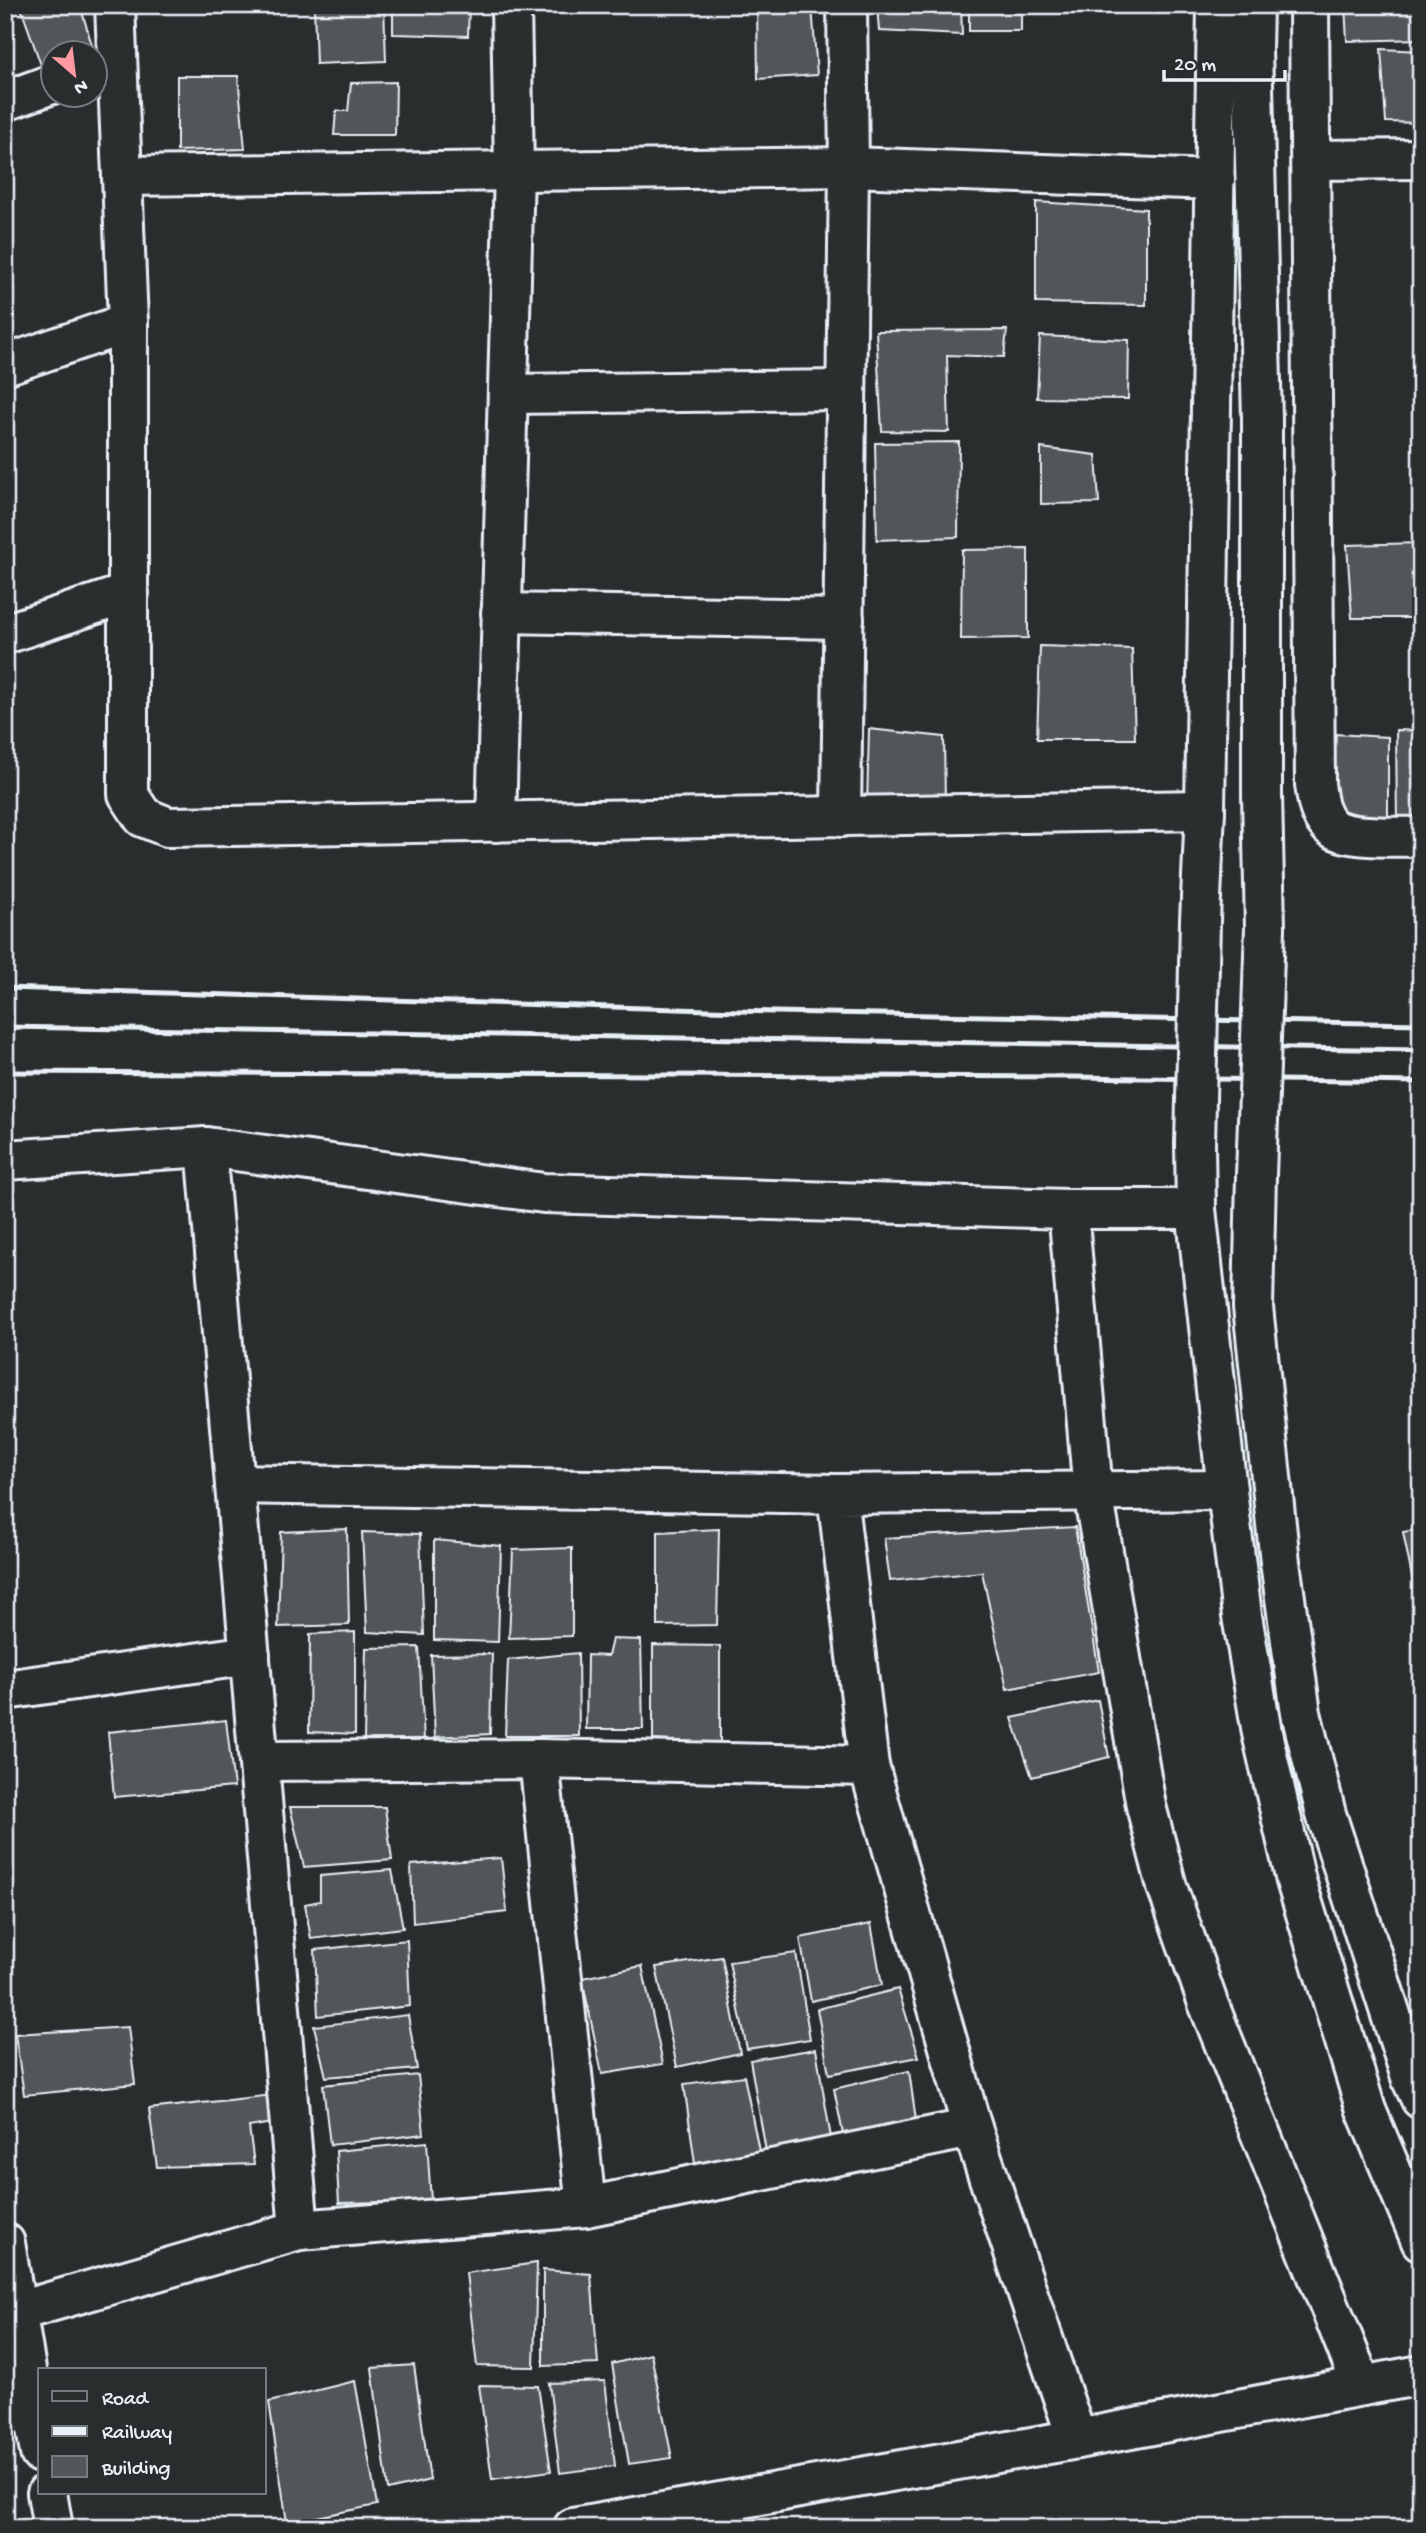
<svg xmlns="http://www.w3.org/2000/svg" width="1426" height="2533" font-family="'Gochi Hand',sans-serif">
<rect width="100%" height="100%" fill="#2a2d2e"/>
<filter id="ink" filterUnits="userSpaceOnUse"><feTurbulence type="fractalNoise" baseFrequency=".0143" numOctaves="2"/><feDisplacementMap in="SourceGraphic" scale="14" xChannelSelector="R" yChannelSelector="G"/><feConvolveMatrix kernelMatrix="1 2 1 2 8 2 1 2 1" color-interpolation-filters="sRGB"/></filter>
<g filter="url(#ink)">
<!-- building -->
<g fill="#535759" stroke="#e8f1f8" stroke-width="2">
<path d="M20 5H80L94 52H52V67L43 71Z"/>
<path d="M314 5H384L386 61 316 64Z"/>
<path d="M393 5H469L468 36 393 34Z"/>
<path d="M757 5H812L817 75 758 79Z"/>
<path d="M877 5H961L962 35 879 31Z"/>
<rect x="969" y="5" width="52" height="26"/>
<path d="M1345 5H1421V39L1347 41Z"/>
<path d="M1381 49 1421 51V123L1386 122Z"/>
<path d="M177 76H238L245 149 177 151Z"/>
<path d="M396 82 395 135H334L336 111H348L351 83Z"/>
<path d="M1036 202 1146 209V305L1036 303Z"/>
<path d="M1007 330 1004 357 947 355 949 432 882 431 876 331Z"/>
<path d="M1040 336 1129 340 1128 399 1037 398Z"/>
<path d="M959 442 958 537 877 540 875 443Z"/>
<path d="M1041 448 1096 455 1099 503 1041 504Z"/>
<path d="M1421 543V618H1352L1347 545Z"/>
<path d="M1028 549V638L961 639 962 550Z"/>
<path d="M1040 646 1132 649 1135 739H1037Z"/>
<path d="M869 729 944 737 945 802 867 805Z"/>
<path d="M1396 730 1421 731V826L1397 824Z"/>
<path d="M1334 734 1388 737V818H1334Z"/>
<path d="M1075 1527 1099 1672 1007 1689 982 1572 890 1581 884 1538Z"/>
<path d="M347 1529 349 1625 278 1627 281 1532Z"/>
<path d="M719 1529 717 1625 658 1626V1532Z"/>
<path d="M1421 1529V1590L1415 1592 1403 1532Z"/>
<path d="M362 1532 420 1534 424 1635 367 1632Z"/>
<path d="M434 1540 501 1546 498 1642 434 1640Z"/>
<path d="M572 1548V1636L509 1638 513 1550Z"/>
<path d="M355 1632V1734L309 1732 310 1634Z"/>
<path d="M612 1639 641 1640 643 1729H586L587 1655 608 1656Z"/>
<path d="M653 1645 720 1646V1744L653 1740Z"/>
<path d="M419 1647 424 1741 364 1739 366 1648Z"/>
<path d="M578 1653 579 1736H505L508 1660Z"/>
<path d="M492 1654 490 1734 435 1737 431 1655Z"/>
<path d="M1098 1700 1109 1757 1032 1777 1012 1718Z"/>
<path d="M226 1720 234 1787 114 1797 108 1732Z"/>
<path d="M290 1807H385L392 1860 304 1867Z"/>
<path d="M501 1858 507 1912 413 1923 411 1865Z"/>
<path d="M392 1870 403 1928 311 1939 305 1904 320 1901V1876Z"/>
<path d="M871 1924 882 1985 811 2001 800 1938Z"/>
<path d="M407 1940 410 2006 318 2016 315 1950Z"/>
<path d="M796 1953 810 2039 747 2049 729 1962Z"/>
<path d="M722 1957 740 2053 677 2067 656 1967Z"/>
<path d="M642 1966 663 2064 602 2074 582 1978Z"/>
<path d="M898 1989 919 2057 829 2074 817 2009Z"/>
<path d="M408 2015 417 2069 326 2077 314 2026Z"/>
<path d="M128 2027 135 2084 24 2095 15 2034Z"/>
<path d="M816 2049 832 2144 767 2157 750 2060Z"/>
<path d="M909 2071 916 2120 844 2139 834 2089Z"/>
<path d="M418 2075 424 2134 330 2145 323 2085Z"/>
<path d="M744 2076 759 2151 695 2164 684 2084Z"/>
<path d="M273 2095 278 2122 249 2127 254 2164 157 2167 149 2109Z"/>
<path d="M427 2142 431 2201 339 2203 336 2151Z"/>
<path d="M537 2263 534 2367 477 2366 466 2273Z"/>
<path d="M543 2270 591 2274 598 2364 543 2366Z"/>
<path d="M651 2354 672 2458 629 2464 612 2364Z"/>
<path d="M414 2365 430 2480 388 2490 372 2368Z"/>
<path d="M355 2381 377 2505 287 2523 269 2402Z"/>
<path d="M605 2381 615 2466 560 2473 549 2383Z"/>
<path d="M479 2385 538 2386 551 2471 492 2479Z"/>
</g>
<g fill="none" stroke-linecap="round" stroke-linejoin="round">
<defs>
<g id="minor">
<path d="M115 5 128 323V794L143 817 168 827 1205 810"/>
<path d="M1309 5 1315 784C1317 798 1318 813 1329 825 1342 840 1400 836 1421 837"/>
<path d="M5 101 52 84"/>
<path d="M1312 160 1421 159"/>
<path d="M122 176 849 167 1215 180"/>
<path d="M5 365 128 323"/>
<path d="M508 394 846 390"/>
<path d="M501 613 844 619"/>
<path d="M5 634 129 593"/>
<path d="M841 817 849 167 847 5"/>
<path d="M496 822 514 171 511 5"/>
<path d="M5 1160 206 1147 544 1193 1068 1209H1196"/>
<path d="M1068 1209 1093 1492 1146 1806 1167 1887 1208 2003 1362 2386"/>
<path d="M235 1484 837 1494"/>
<path d="M5 1690 250 1655"/>
<path d="M259 1761 539 1759 869 1766 837 1494 1227 1490"/>
<path d="M869 1766 972 2128 1077 2439"/>
<path d="M586 2207 972 2128"/>
<path d="M299 2230 586 2207 539 1759"/>
<path d="M5 2243 40 2453"/>
<path d="M5 2315 299 2230 206 1147"/>
<path d="M47 2493 53 2528"/>
</g>
<path id="tertiary" d="M573 2528 1077 2439 1421 2375"/>
<g id="primary">
<path d="M1253 5 1252 49 1262 419V795L1265 928"/>
<path d="M1200 920 1205 810 1217 5"/>
<path d="M1195 1145 1196 1209 1227 1490 1242 1616 1262 1733 1296 1881 1366 2110 1421 2241"/>
<path d="M1256 1175 1253 1307 1280 1562 1301 1713 1326 1814 1412 2080 1421 2099"/>
</g>
</defs>
<!-- minor casing -->
<use href="#minor" stroke="#e8f1f8" stroke-width="44"/>
<!-- tertiary casing -->
<use href="#tertiary" stroke="#e8f1f8" stroke-width="44"/>
<!-- primary casing -->
<use href="#primary" stroke="#e8f1f8" stroke-width="44"/>
<!-- minor -->
<use href="#minor" stroke="#2a2d2e" stroke-width="38"/>
<!-- tertiary -->
<use href="#tertiary" stroke="#2a2d2e" stroke-width="38"/>
<!-- primary -->
<use href="#primary" stroke="#2a2d2e" stroke-width="38"/>
<!-- rail -->
<g stroke="#e8f1f8" stroke-width="5">
<path d="M5 988 774 1012 1421 1024"/>
<path d="M5 1027 1421 1050"/>
<path d="M5 1072 1074 1077 1421 1082"/>
</g>
<defs>
<g id="primary-bridge">
<path d="M1195 1145 1200 920"/>
<path d="M1256 1175 1265 928"/>
</g>
</defs>
<!-- primary-bridge casing -->
<use href="#primary-bridge" stroke="#e8f1f8" stroke-width="44" stroke-linecap="butt"/>
<!-- primary-bridge -->
<use href="#primary-bridge" stroke="#2a2d2e" stroke-width="38"/>
</g>
</g>
<!-- margin -->
<rect width="1426" height="2533" fill="none" stroke="#2a2d2e" stroke-width="28"/>
<rect x="14" y="14" width="1398" height="2505" fill="none" stroke="#e8f1f8" stroke-width="2.5" filter="url(#ink)"/>
<!-- legend -->
<rect x="38" y="2368" width="228" height="126" fill="#2a2d2e" stroke="#767b7f" stroke-width="2"/>
<rect x="52" y="2391" width="35" height="10" fill="#2a2d2e" stroke="#767b7f" stroke-width="2"/>
<text x="102" y="2404" font-size="21" fill="#e8f1f8">Road</text>
<rect x="52" y="2426" width="35" height="10" fill="#e8f1f8" stroke="#767b7f" stroke-width="2"/>
<text x="102" y="2438" font-size="21" fill="#e8f1f8">Railway</text>
<rect x="52" y="2456" width="35" height="21" fill="#535759" stroke="#767b7f" stroke-width="2"/>
<text x="102" y="2474" font-size="21" fill="#e8f1f8">Building</text>
<!-- north arrow -->
<g transform="translate(74 74) rotate(152)"><circle r="33" fill="#2a2d2e" stroke="#767b7f" stroke-width="2"/>
<path d="M0-5L12 26L0 18L-12 26Z" fill="#ff9aa2"/>
<text y="-10" font-size="19" font-weight="bold" text-anchor="middle" fill="#e8f1f8">N</text>
</g>
<!-- scale -->
<path d="M1164 70v10h121v-10" fill="none" stroke="#e8f1f8" stroke-width="3.5"/>
<text x="1174" y="70" font-size="21" fill="#e8f1f8" stroke="#2a2d2e" stroke-width="5" paint-order="stroke">20 m</text>
</svg>
